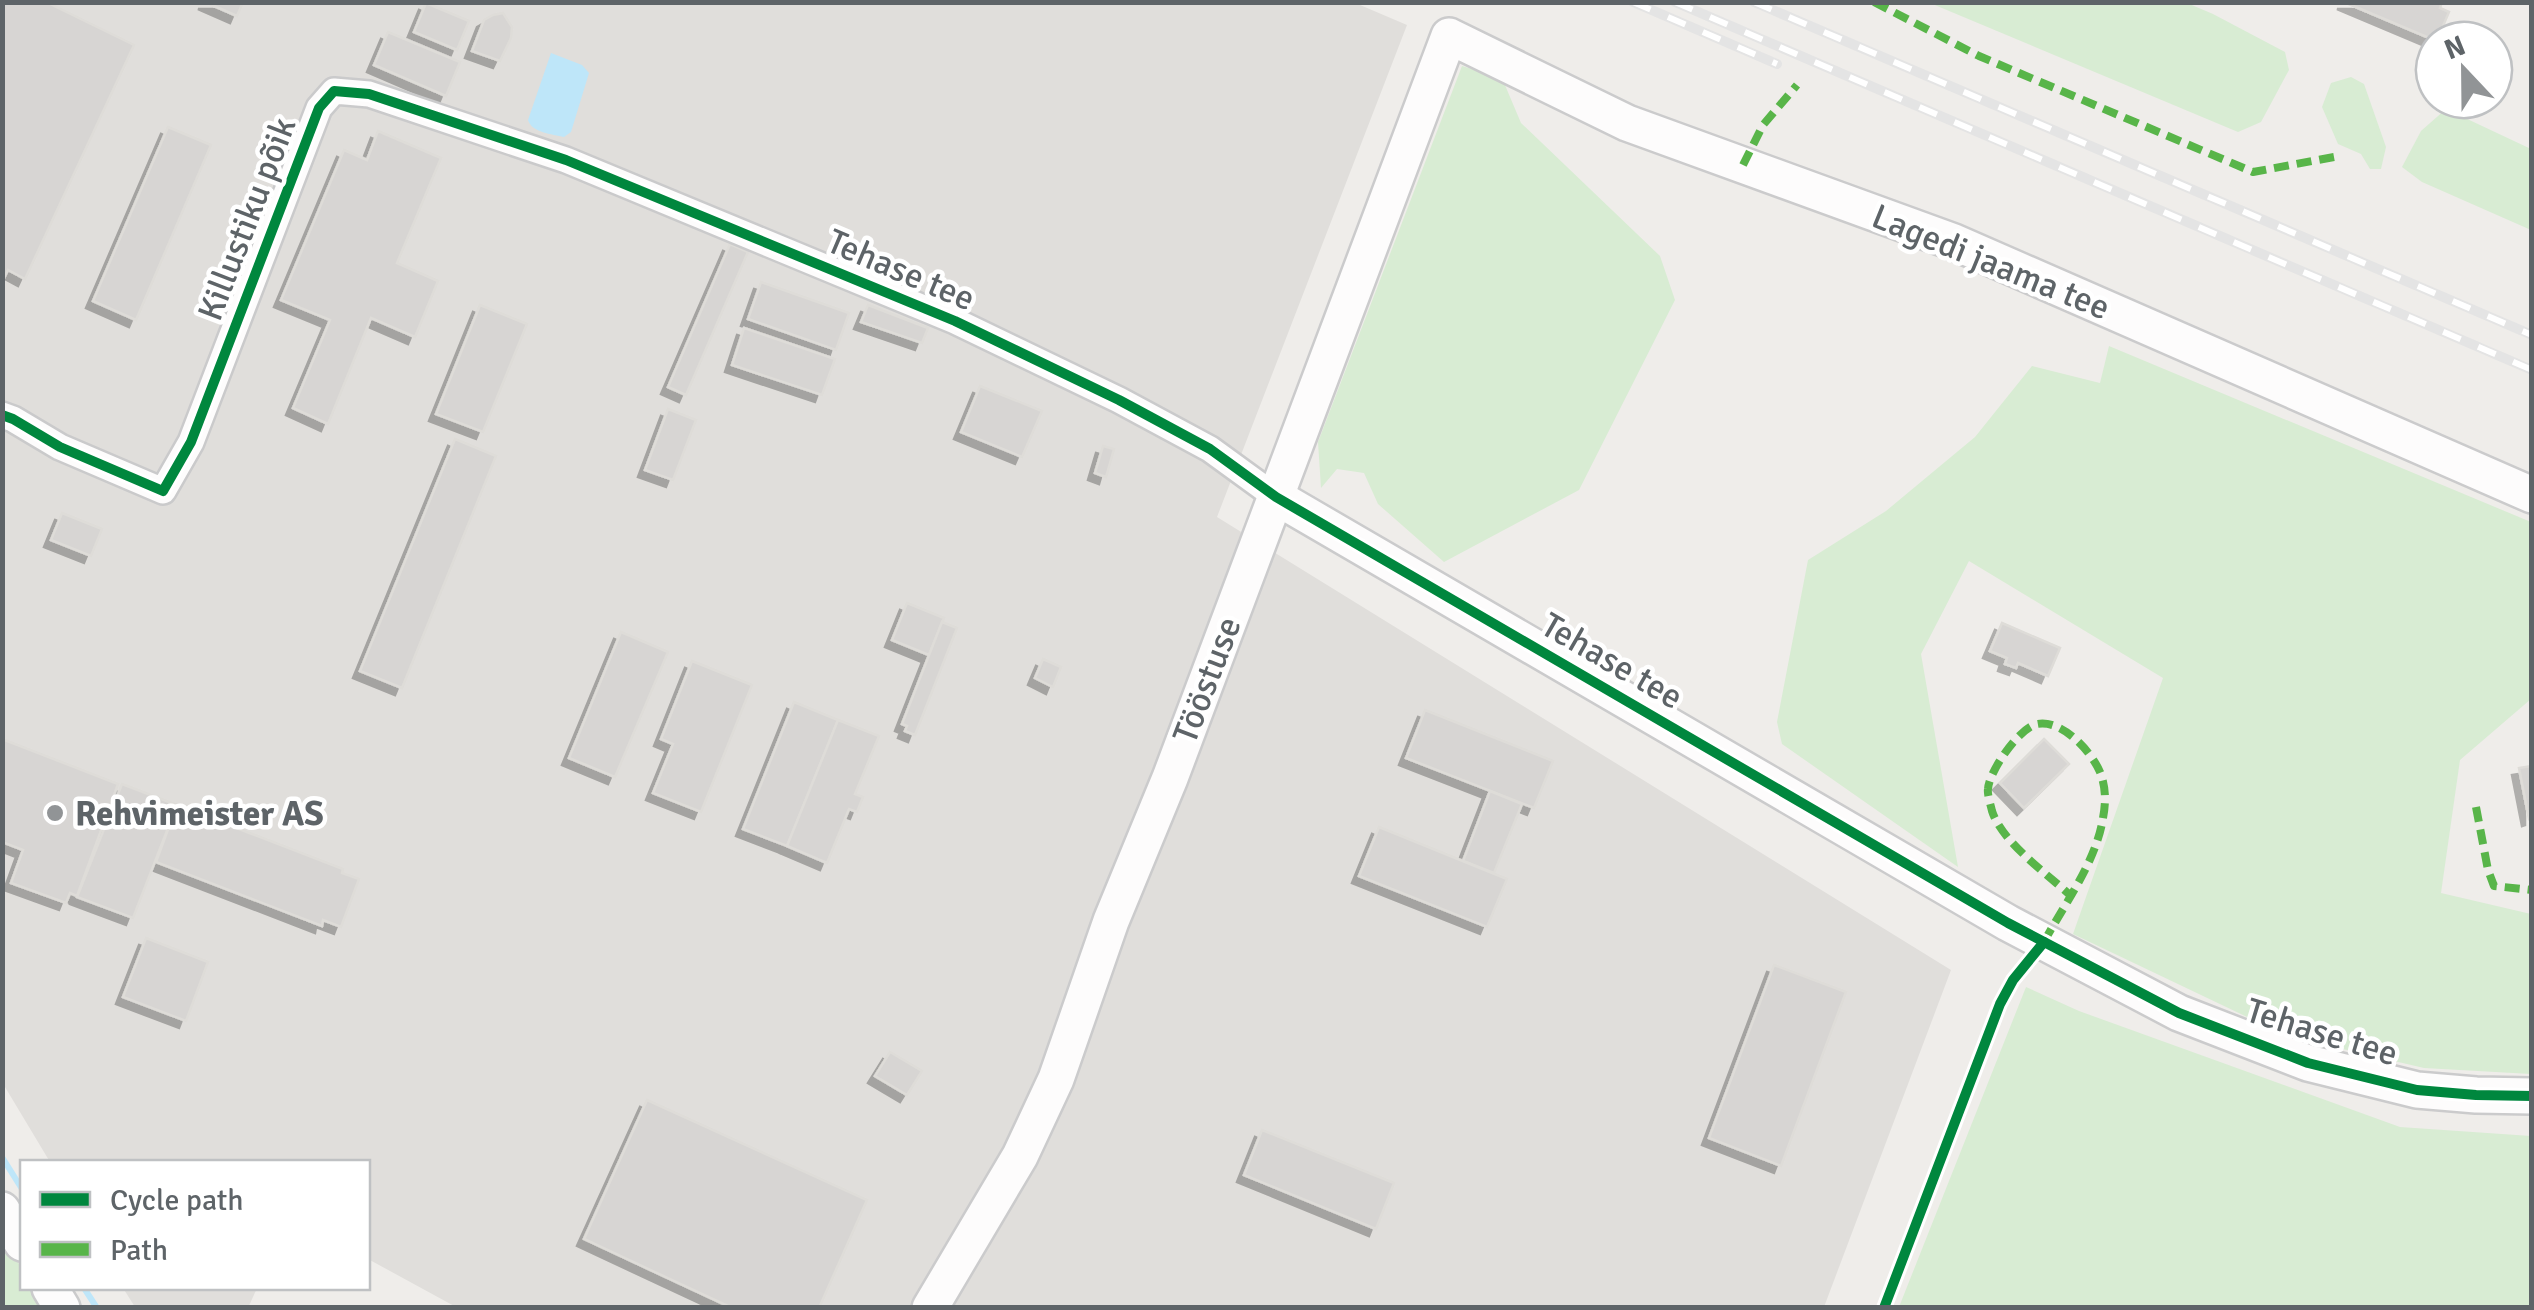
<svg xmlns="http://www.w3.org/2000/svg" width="2534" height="1310" font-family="Signika,sans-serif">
<defs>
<filter id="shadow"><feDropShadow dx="-7" dy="7" stdDeviation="0" flood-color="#0004"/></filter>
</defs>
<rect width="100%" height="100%" fill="#efedea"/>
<!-- industrial -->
<g fill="#e0dedb">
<path d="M1353 2 1407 25 1217 517 1951 970 1824 1307H456L368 1259V1162H50L2 1082V3Z"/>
<path d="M123 1288H257L248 1308 135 1307Z"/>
</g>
<!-- green -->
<g fill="#d8ecd3">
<path d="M1930 3H2187L2213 14 2285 52 2289 70 2261 122 2238 132Z"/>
<path d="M1462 66 1502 78 1521 123 1660 256 1675 300 1579 490 1444 562 1378 504 1364 473 1337 469 1321 488 1318 442Z"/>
<path d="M2351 77 2364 84 2386 147 2381 169H2370L2361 154 2338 144 2322 107 2331 83Z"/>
<path d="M2446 109 2531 149V230L2422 182 2402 167 2421 131Z"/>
<path d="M2109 346 2531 522V699L2460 760 2441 893 2531 914V1074L2424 1068 2287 1036 2073 934 2163 678 1969 561 1921 654 1958 867 1782 744 1777 722 1808 560 1886 511 1975 437 2032 366 2100 383Z"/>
<path d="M2026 987 2079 1011 2400 1127 2531 1136V1307H1899Z"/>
<path d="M2 1236 22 1269V1288H34L46 1307H3Z"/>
</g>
<!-- water -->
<path fill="#bee6f9" d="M551 53 582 65 589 73 571 132 564 137C552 134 532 133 528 120Z"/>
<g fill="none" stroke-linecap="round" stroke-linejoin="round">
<!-- stream -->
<g stroke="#bee6f9" stroke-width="6">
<path d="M2 1157 22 1189"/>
<path d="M84 1288 97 1308"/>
</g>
</g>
<!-- building -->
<g fill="#d7d5d3" stroke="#dedcd8" stroke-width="2.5" filter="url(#shadow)">
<path d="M2 2H46L134 45 25 279 8 270 2 282Z"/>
<path d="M205 2H243L237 16Z"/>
<path d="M2344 2H2442L2440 8 2449 12 2437 40H2434Z"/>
<path d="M426 3 469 21 457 50 414 32Z"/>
<path d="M503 13 512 27 511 38 500 61 472 51 484 20 493 15Z"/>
<path d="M388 32 460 62 446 96 374 65Z"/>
<path d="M168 127 211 145 136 320 93 301Z"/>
<path d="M378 131 441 158 397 263 438 281 415 337 371 318 328 424 293 408 330 320 281 300 344 150 367 160Z"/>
<path d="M730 244 748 252 686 395 668 387Z"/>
<path d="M761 282 849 313 836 350 748 319Z"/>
<path d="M480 305 527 324 483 432 436 414Z"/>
<path d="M868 305 928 328 922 343 861 322Z"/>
<path d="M744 328 835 359 822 395 732 365Z"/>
<path d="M980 386 1042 411 1022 457 961 432Z"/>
<path d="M668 409 696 420 673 480 645 470Z"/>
<path d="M455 439 496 456 402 688 360 671Z"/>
<path d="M1103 446 1114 449 1106 477 1095 473Z"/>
<path d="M62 513 102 529 91 556 51 540Z"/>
<path d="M907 603 944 618 929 655 892 640Z"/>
<path d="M942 622 957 628 915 735 905 731 907 726 902 724Z"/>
<path d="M2002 623 2060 648 2048 676 2018 663 2016 668 2005 664 2007 658 1990 651Z"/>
<path d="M621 632 668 652 615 777 569 758Z"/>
<path d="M1043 659 1061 667 1053 687 1035 678Z"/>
<path d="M692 661 752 685 701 812 653 793 673 744 661 739Z"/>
<path d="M794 702 838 720 787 846 743 829Z"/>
<path d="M1425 710 1553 761 1534 808 1406 758Z"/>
<path d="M838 720 879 736 855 794 863 797 857 812 849 809 827 863 787 846Z"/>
<path d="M2 739 118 784 77 896 70 893 66 903 11 883 23 850 2 842Z"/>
<path d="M2044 739 2069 764 2024 808 2000 783Z"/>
<path d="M2532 766V818L2529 819 2519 768Z"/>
<path d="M122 784 177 805 133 918 77 897Z"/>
<path d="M1490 791 1522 804 1494 873 1463 861Z"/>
<path d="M177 805 343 869 342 873 359 879 341 927 323 920 322 926 156 862Z"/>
<path d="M1379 827 1507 879 1487 927 1359 876Z"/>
<path d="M146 938 208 962 186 1021 123 997Z"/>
<path d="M1774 965 1846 992 1781 1166 1709 1138Z"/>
<path d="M890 1052 922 1071 907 1095 875 1076Z"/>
<path d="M647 1100 867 1200 819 1308H732L584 1239Z"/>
<path d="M1262 1130 1394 1183 1376 1229 1244 1175Z"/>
</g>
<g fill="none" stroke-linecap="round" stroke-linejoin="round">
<defs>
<path id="street" d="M2 415 13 419 60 447 163 491 191 442 319 108 334 91 369 94 566 160 955 321 1119 400 1210 449 1276 497"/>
<g id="secondary">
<path d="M1276 497 2008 923 2179 1013 2308 1063 2417 1090 2476 1095 2532 1096"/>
<path d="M2 1210 22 1243"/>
<path d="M50 1288 62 1308"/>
<path d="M930 1308 1020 1156 1056 1079 1111 921 1170 778 1449 36 1627 123 1954 242 2532 495"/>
</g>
</defs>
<!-- street casing -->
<use href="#street" stroke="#cacacb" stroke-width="30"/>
<!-- secondary casing -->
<use href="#secondary" stroke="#cbcbcc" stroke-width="40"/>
<!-- street -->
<use href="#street" stroke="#fdfcfc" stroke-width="25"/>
<!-- secondary -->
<use href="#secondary" stroke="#fdfcfc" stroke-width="35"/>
<defs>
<g id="rail">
<path d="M1633 2 1777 64"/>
<path d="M1675 2 2532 370"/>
<path d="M1754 2 2532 335"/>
</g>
</defs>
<!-- rail casing -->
<use href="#rail" stroke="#e4e4e4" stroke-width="10"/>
<!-- rail -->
<use href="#rail" stroke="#fff" stroke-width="6" stroke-dasharray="19" stroke-linecap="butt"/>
<!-- quiet -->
<g stroke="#58b549" stroke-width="8" stroke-dasharray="15 8" stroke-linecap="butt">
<path d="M1874 2 1979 56 2253 172 2334 157"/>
<path d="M1743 165 1763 125 1797 85"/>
<path d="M2476 807 2488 870 2494 886 2532 890"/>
<path d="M2044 942C2065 903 2096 862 2103 818 2106 802 2106 787 2100 772 2091 751 2062 719 2037 724 2020 727 1989 771 1988 789 1987 794 1991 806 1992 811 2002 842 2046 873 2070 895"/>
</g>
<defs>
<g id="cycleway">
<path d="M2 415 13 419 60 447 163 491 191 442 319 108 334 91 369 94 566 160 955 321 1119 400 1210 449 1276 497 2008 923 2179 1013 2308 1063 2417 1090 2476 1095 2532 1096"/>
<path d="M1884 1308 2000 1004 2013 980 2044 942"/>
</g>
</defs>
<!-- cycleway casing -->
<use href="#cycleway" stroke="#fff" stroke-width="16"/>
<!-- cycleway -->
<use href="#cycleway" stroke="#00873e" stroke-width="10"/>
</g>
<!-- markers -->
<circle fill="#919496" stroke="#fff" stroke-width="4" cx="55" cy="813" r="10"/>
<g text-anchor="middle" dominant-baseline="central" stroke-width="9" stroke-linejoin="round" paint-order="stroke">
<!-- street labels -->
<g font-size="35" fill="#5e6468" stroke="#fff">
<text transform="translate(247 219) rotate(-69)">Killustiku põik</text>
<text transform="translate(1991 262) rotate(22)">Lagedi jaama tee</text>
<text transform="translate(901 270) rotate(23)">Tehase tee</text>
<text transform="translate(1612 661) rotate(30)">Tehase tee</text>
<text transform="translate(1207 680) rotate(-69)">Tööstuse</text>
<text transform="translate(2322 1032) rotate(17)">Tehase tee</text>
</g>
<!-- poi labels -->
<g font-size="35" font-weight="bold" fill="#5e6468" stroke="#fff" text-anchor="start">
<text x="75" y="813">Rehvimeister AS</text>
</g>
</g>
<!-- border -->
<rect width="2534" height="1310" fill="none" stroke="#5e6468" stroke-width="10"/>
<!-- legend -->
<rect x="20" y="1160" width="350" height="130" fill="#ffffff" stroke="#bfc1c3" stroke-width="2.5"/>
<rect x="40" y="1192" width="50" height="15" fill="#00873e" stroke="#bfc1c3" stroke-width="2.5"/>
<text x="110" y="1210" font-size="30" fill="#5e6468">Cycle path</text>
<rect x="40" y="1242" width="50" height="15" fill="#58b549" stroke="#bfc1c3" stroke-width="2.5"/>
<text x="110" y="1260" font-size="30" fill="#5e6468">Path</text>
<!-- north arrow -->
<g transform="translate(2464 70) rotate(338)"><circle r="48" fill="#ffffff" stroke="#bfc1c3" stroke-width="2.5"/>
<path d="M0-8L18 38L0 25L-18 38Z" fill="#919496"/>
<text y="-15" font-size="28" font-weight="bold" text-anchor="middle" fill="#5e6468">N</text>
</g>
</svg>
